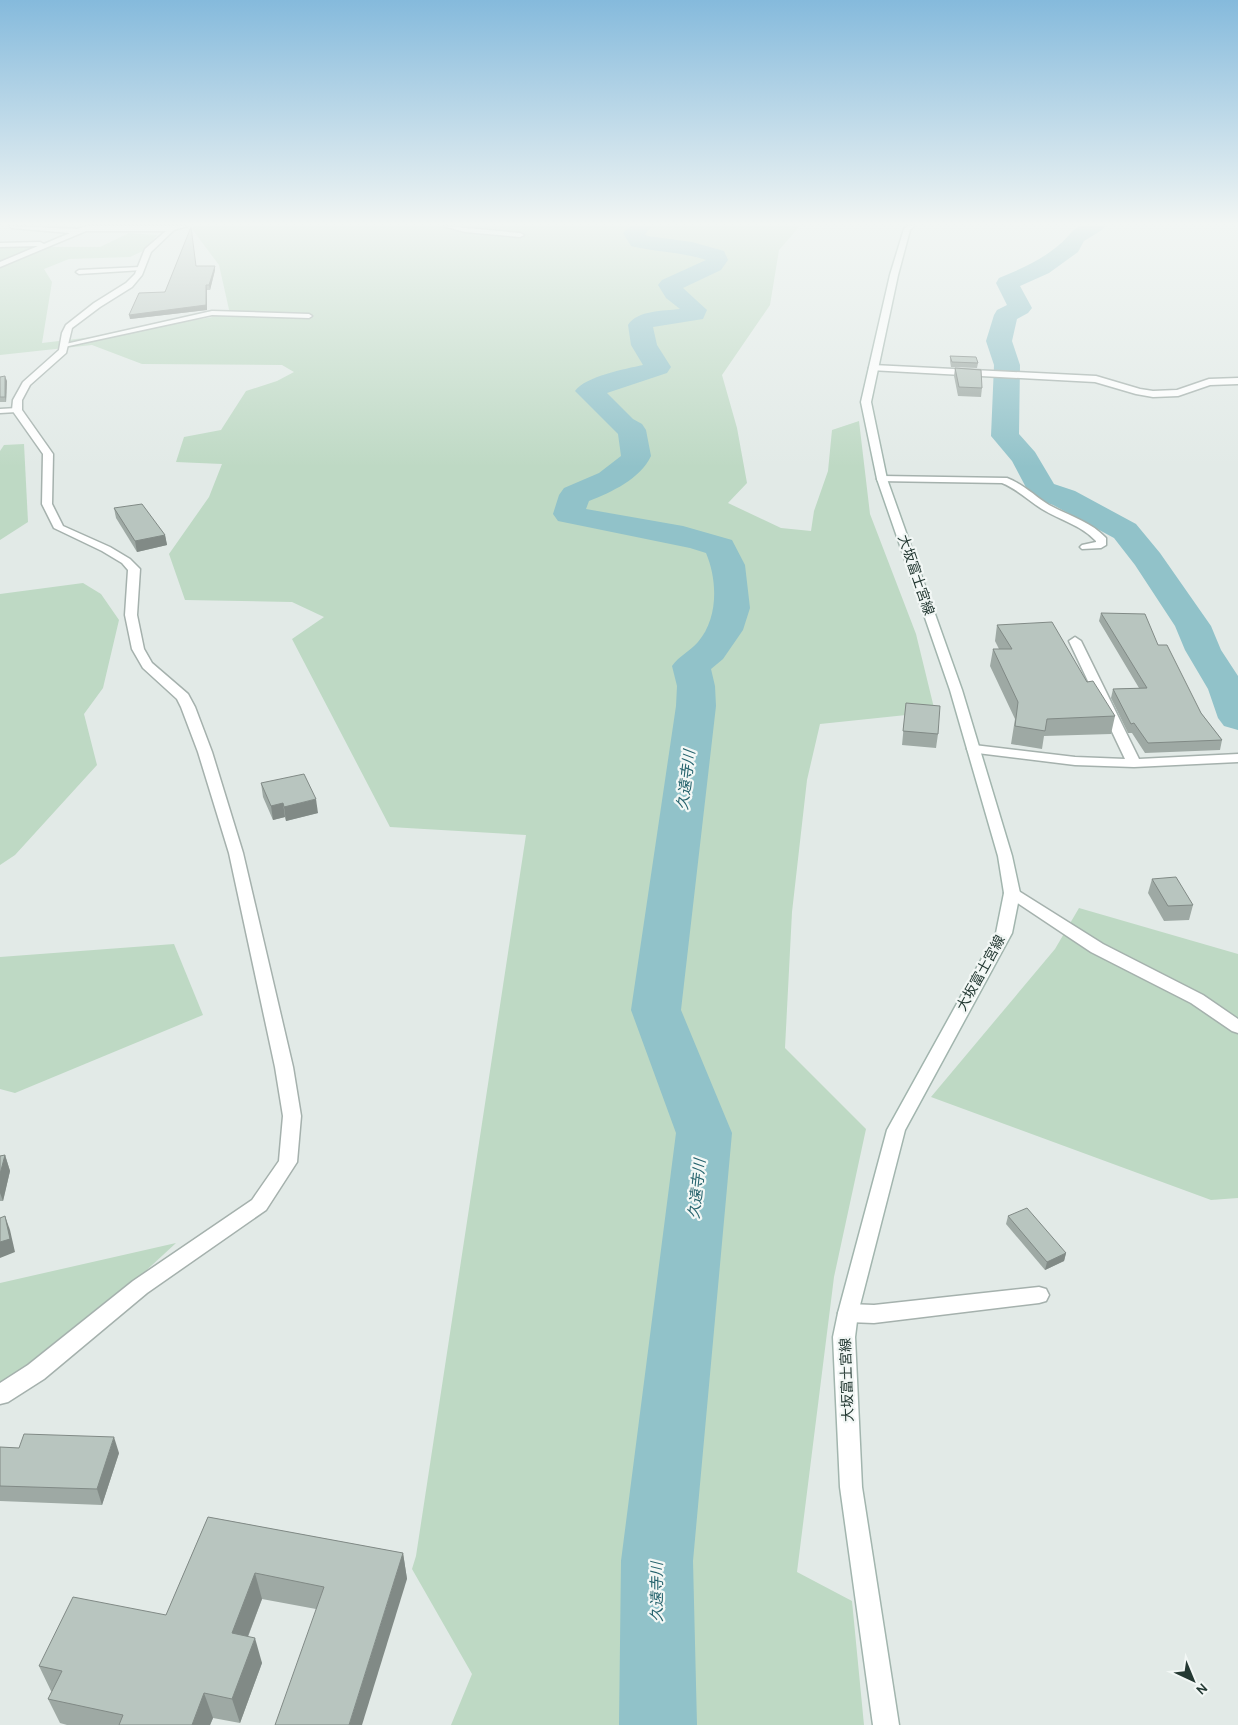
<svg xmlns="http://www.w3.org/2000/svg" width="1238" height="1725" font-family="Karla,'Noto Sans JP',sans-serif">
<rect width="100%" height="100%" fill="#e2eae7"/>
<!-- green -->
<g fill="#bed9c4">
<path d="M194 226H800L779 250 770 305 722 375 737 428 747 483 728 503 781 528 811 531 814 511 828 471 832 430 859 421 870 514 916 634 935 712 820 724 807 780 792 912 785 1048 866 1129 834 1277 797 1572 852 1601 864 1725H451L472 1674 412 1569 416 1556 526 835 390 827 292 639 324 617 292 602 185 600 169 554 209 497 222 464 176 462 184 437 221 430 246 391 277 381 294 372 282 365 142 364 92 345 0 355V247H100L129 233 157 235 145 250 130 257 69 259 44 269 52 282 42 343 101 336 230 314 219 265 192 229Z"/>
<path d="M24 444 28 522 0 540V451L4 445Z"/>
<path d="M83 583 101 594 119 620 103 688 84 714 97 765 15 855 0 865V594Z"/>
<path d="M1079 908 1238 954V1198L1211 1200 931 1097 1055 949Z"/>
<path d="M174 944 203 1015 15 1093 0 1089V957Z"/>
<path d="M176 1243 36 1372 0 1394V1283Z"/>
</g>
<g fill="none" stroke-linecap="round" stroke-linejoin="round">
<!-- river -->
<g fill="#91c2c9" fill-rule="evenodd">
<path d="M630 226H652L645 234 647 236 692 242 724 251 728 260 721 270 683 288 707 310 703 319 653 327 657 345 671 367 667 373 607 393 633 419 642 424 646 430 651 456C640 479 612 492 589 501L586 509 683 526 732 540 745 565 750 608 743 630 723 659 711 669 715 686 716 706 681 1010 732 1133 693 1561 697 1725H619L621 1561 676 1133 631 1010 676 706 677 686 672 666C679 656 690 651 698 642 718 619 718 581 706 553L690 548 558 521 553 514 559 495 564 488 599 473 621 456 618 434 575 391C586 376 625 369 643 365L631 345 628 325C638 310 663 311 680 309L666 298 658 285 662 280 706 260C682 252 656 252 631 246L623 233Z"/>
<path d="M1080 226H1105L1102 230 1084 241 1078 252 1049 273 1020 286 1032 308 1028 313 1017 319 1012 341 1020 365 1019 434 1035 452 1054 484 1075 491 1136 524 1160 553 1211 626 1221 650 1238 676V730L1224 726 1218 718 1208 689 1185 650 1175 626 1135 565 1114 538 1053 505 1031 497 1012 461 991 436 994 365 986 341 994 315 997 310 1007 305 996 283 999 278C1021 269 1042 260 1060 244 1069 237 1069 232 1080 226Z"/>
</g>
<defs>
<g id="service">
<path d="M140 267 142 270 79 274 76 272 79 270Z"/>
<path d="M212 311 309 314 312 316 309 318 212 315 64 347 61 345Z"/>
<path d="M0 409 17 408 20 410 17 412 0 413Z"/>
</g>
<g id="minor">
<path d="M9 226 78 229 86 226H187L174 230 151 252 142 275 132 287 100 307 72 328 66 353 30 385 22 400V410L53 454 52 504 63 526 110 547 130 559 140 569 137 615 144 649 152 663 188 694 195 707 212 752 243 853 293 1067 301 1116 297 1162 266 1210 147 1293 44 1379 8 1402 0 1404V1383L28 1365 133 1281 252 1200 279 1161 283 1116 275 1067 229 853 198 752 181 707 177 699 143 668 132 649 125 615 128 570 122 563 102 551 54 528 42 504 43 454 12 410 13 400 23 382 59 350 62 333 66 325 94 303 126 283 135 274 145 249 166 231H86L0 267V262L38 246 0 247V243L40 242 44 244 70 233 12 228Z"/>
<path d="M443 226 520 233 524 235 520 237 465 232Z"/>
<path d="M873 365 1096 376 1140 389 1153 391 1177 390 1209 379 1238 378V384L1210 385 1178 396 1153 397 1136 394 1095 382 870 370 869 368Z"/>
<path d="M882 476 1007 478C1023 484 1035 496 1049 505 1069 516 1090 521 1106 538V545L1101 548 1082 549 1080 547 1082 545 1096 542V541C1081 525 1060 520 1042 509 1028 500 1017 489 1002 483L878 481 877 479Z"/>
<path d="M1075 637 1081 641 1139 759 1238 754V762L1134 767 1075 765 969 752 967 749 974 745 1075 757 1125 759 1069 641Z"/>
<path d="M1012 888 1017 890 1103 944 1203 995 1238 1019V1033L1232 1031 1191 1003 1091 952 1007 896 1004 893 1007 890Z"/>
<path d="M1039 1287 1046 1289 1049 1295 1046 1301 1039 1303 874 1323 848 1322 841 1319 838 1313 841 1307 848 1304 874 1305Z"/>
</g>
<path id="secondary" d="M907 226H914L910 230 898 275 871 402 887 479 962 690 1012 856 1020 893 1012 933 905 1130 858 1313 855 1337 862 1487 899 1725H873L840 1487 833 1337 838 1313 887 1130 996 933 1004 893 998 856 950 690 877 479 861 402 890 275 904 229Z"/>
</defs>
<!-- service casing -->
<use href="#service" stroke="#a5b1ad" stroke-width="3"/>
<!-- minor casing -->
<use href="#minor" stroke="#a5b1ad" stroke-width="3"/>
<!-- secondary casing -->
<use href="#secondary" stroke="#a2b5ae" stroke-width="3"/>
<!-- service -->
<use href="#service" fill="#fff" fill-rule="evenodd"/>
<!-- minor -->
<use href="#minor" fill="#fff" fill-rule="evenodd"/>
<!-- secondary -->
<use href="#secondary" fill="#fff" fill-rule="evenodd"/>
</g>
<!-- wall -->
<g fill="#9ea9a4">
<path d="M197 266 215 270 210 290H207V310L130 319Z"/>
<path d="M950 356 978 363 977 368 951 367 950 361Z"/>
<path d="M955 368 982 388 981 397 958 396 954 376Z"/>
<path d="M0 377 7 381 6 402H0Z"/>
<path d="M114 508 165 535 167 545 137 552 116 518Z"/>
<path d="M1101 613 1158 645 1201 713 1222 740 1220 750 1145 753 1132 733H1128L1111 698 1113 689 1139 688 1099 621Z"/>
<path d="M997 625 1087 682 1115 716 1111 734 1044 736 1042 749 1011 744 1015 719 990 666 993 649H999L995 641Z"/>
<path d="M906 703 938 734 936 748 902 745Z"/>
<path d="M261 783 318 813 286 821 285 817 273 820 263 797Z"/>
<path d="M1152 879 1193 905 1189 920 1164 921 1148 893Z"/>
<path d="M5 1155 10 1171 3 1201H0V1156Z"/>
<path d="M1008 1216 1066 1253 1064 1261 1045 1270 1006 1224Z"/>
<path d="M0 1447 19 1448 119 1453 102 1505 0 1501Z"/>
<path d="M208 1517 403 1553 407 1579 316 1609 262 1599 248 1637 262 1663 240 1723 213 1718 210 1725H67L60 1723 48 1699 52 1691H51L39 1666 166 1615Z"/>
</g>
<!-- shaded-wall -->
<g fill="#818a86">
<path d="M215 266V270L210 290 209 285Z"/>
<path d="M206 285 207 290V310L130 319 129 315Z"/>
<path d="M5 376 7 381 6 402 5 397Z"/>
<path d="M165 535 167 545 137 552 135 541Z"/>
<path d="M316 799 318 813 286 821 284 807Z"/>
<path d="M283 803 285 817 273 820 271 806Z"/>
<path d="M5 1155 10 1171 3 1201 0 1193V1174Z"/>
<path d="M5 1216 10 1230 15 1252 0 1258V1242Z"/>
<path d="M1066 1253 1064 1261 1045 1270 1047 1262Z"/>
<path d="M114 1437 119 1453 102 1505 97 1489Z"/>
<path d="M403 1553 407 1579 362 1725H349Z"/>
<path d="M255 1573 262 1599 239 1659 232 1633Z"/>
<path d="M255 1638 262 1663 240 1723 232 1699Z"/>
<path d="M204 1693 213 1718 210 1725H192Z"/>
</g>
<!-- building -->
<g fill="#b8c5bf" stroke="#818a86">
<path d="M191 227 196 266H215L209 285H206V305L129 315 139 293 165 292Z"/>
<path d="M950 356 976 357 978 363 952 362Z"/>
<path d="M955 368 981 370 982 388 959 387Z"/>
<path d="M5 376V397H0V377Z"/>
<path d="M142 504 165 535 135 541 114 508Z"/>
<path d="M1101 613 1145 614 1158 645H1167L1201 713 1222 740 1148 743 1134 723 1131 724 1113 689 1147 688Z"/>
<path d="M1052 622 1087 682 1093 681 1115 716 1047 719 1045 731 1015 726 1018 702 993 649H1012L997 625Z"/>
<path d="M906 703 940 706 938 734 903 731Z"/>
<path d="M304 774 316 799 284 807 283 803 271 806 261 783Z"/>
<path d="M1176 877 1193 905 1168 906 1152 879Z"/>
<path d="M5 1155 0 1174V1156Z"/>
<path d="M1027 1208 1066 1253 1047 1262 1008 1216Z"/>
<path d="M5 1216 10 1239 0 1242V1218Z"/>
<path d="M24 1434 114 1437 97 1489 0 1486V1447L19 1448Z"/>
<path d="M208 1517 403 1553 349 1725H275L324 1587 255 1573 232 1633 255 1638 232 1699 204 1693 192 1725H119L123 1715 48 1699 62 1671 39 1666 73 1597 166 1615Z"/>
</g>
<!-- sky -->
<linearGradient id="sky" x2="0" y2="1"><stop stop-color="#85badc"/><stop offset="0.48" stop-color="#f2f6f4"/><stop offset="1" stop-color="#f2f6f4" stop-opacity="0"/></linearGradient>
<rect width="1238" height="467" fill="url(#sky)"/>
<g text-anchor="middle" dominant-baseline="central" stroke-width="4.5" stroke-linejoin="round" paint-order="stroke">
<!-- street labels -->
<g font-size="14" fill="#243933" stroke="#f2f7f5">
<text transform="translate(916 575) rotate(71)">大坂富士宮線</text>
<text transform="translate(981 973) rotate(-61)">大坂富士宮線</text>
<text transform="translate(847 1380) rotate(-92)">大坂富士宮線</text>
</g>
<!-- water labels -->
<g font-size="15" font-style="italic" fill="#26636d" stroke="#f2f7f5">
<text transform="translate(686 780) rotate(-83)">久遠寺川</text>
<text transform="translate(697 1189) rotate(-84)">久遠寺川</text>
<text transform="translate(657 1592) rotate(-90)">久遠寺川</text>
</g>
</g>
<!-- north arrow -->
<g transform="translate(1193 1680) rotate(136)" stroke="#f2f7f5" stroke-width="4" paint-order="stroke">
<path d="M0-4L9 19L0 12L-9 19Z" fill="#243933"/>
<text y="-8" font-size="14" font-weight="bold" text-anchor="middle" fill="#243933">N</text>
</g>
</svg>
